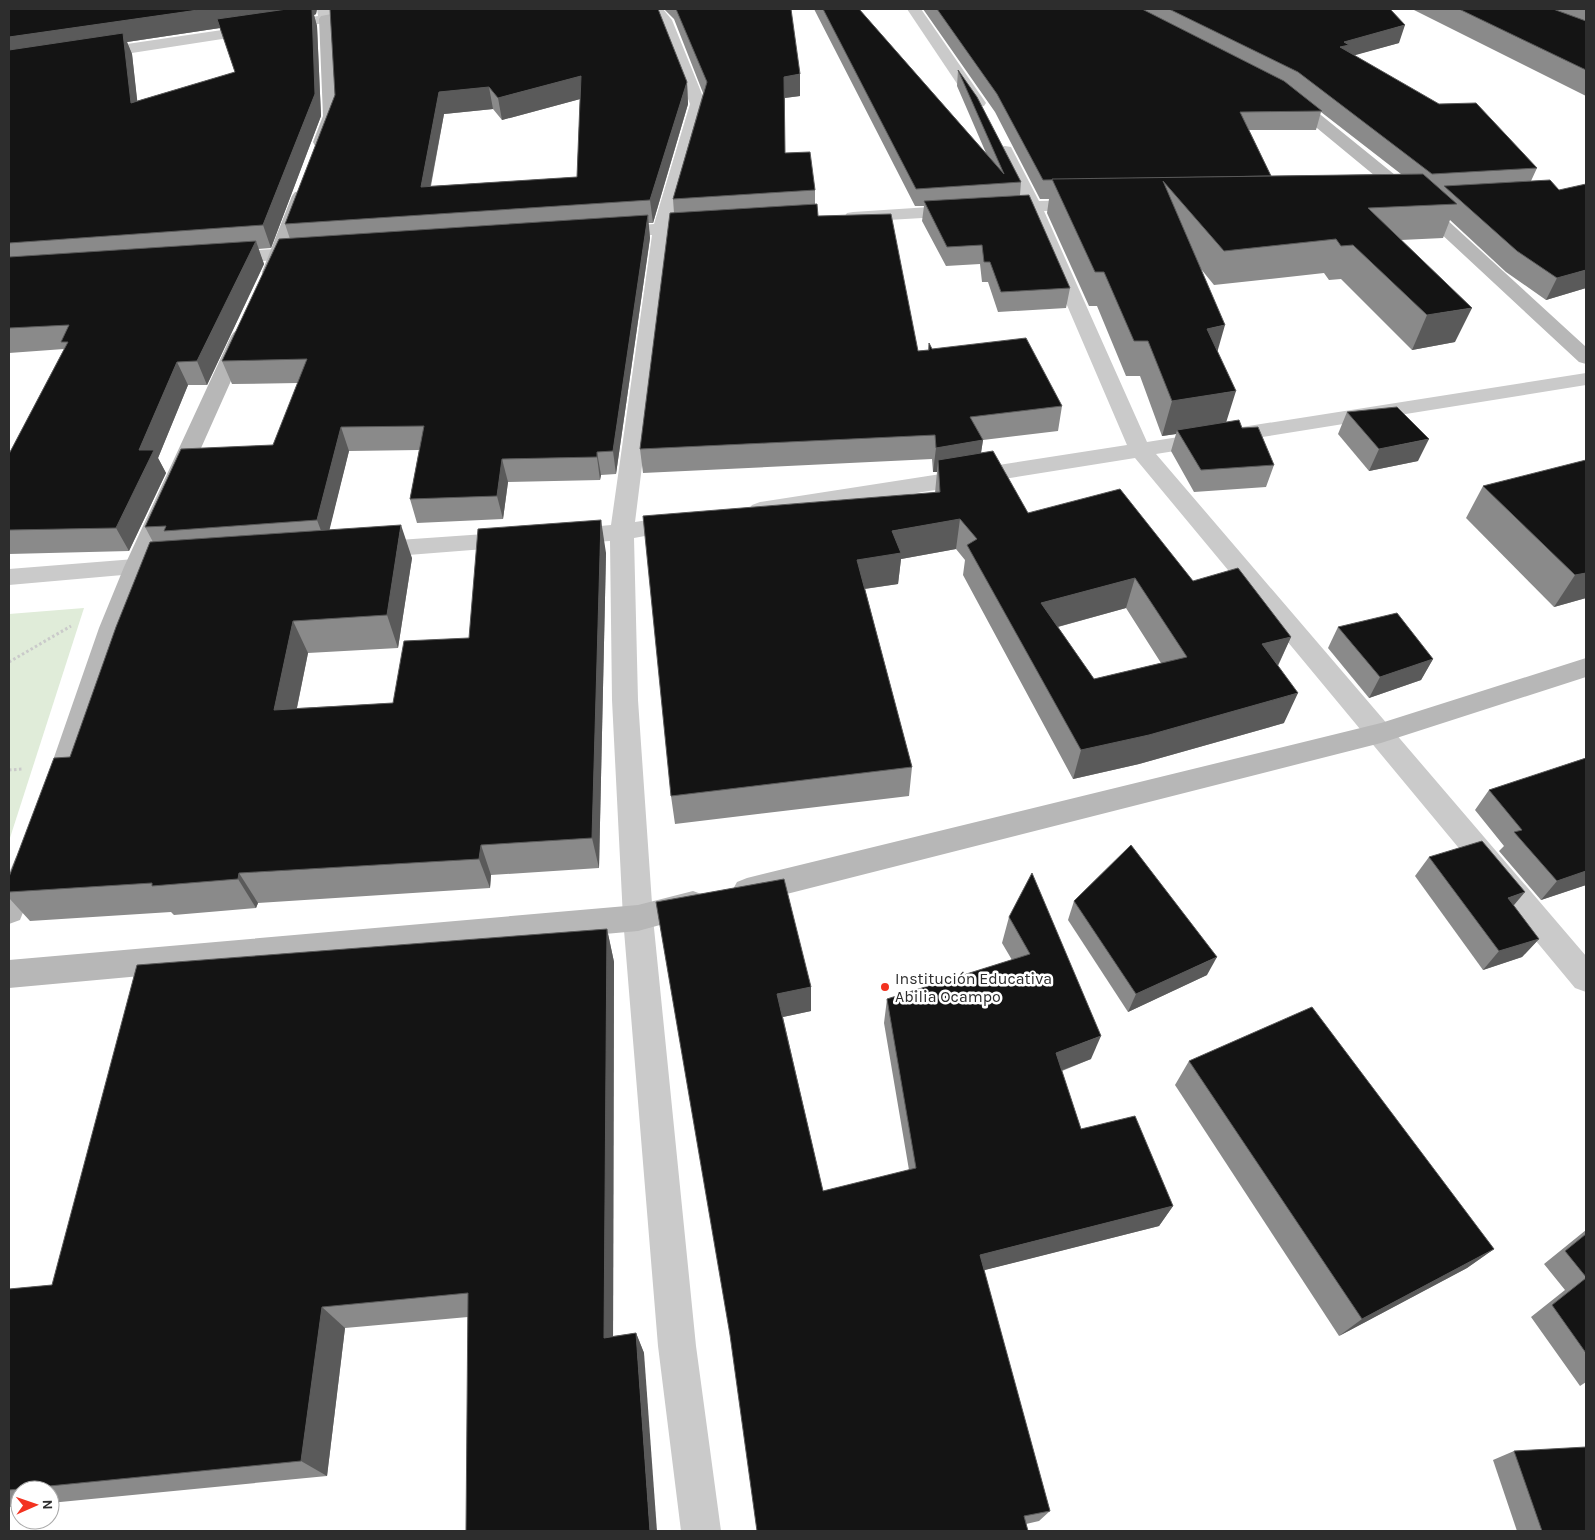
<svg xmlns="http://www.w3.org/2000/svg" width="1595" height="1540" font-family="Karla,sans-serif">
<rect width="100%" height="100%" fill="#fff"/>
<!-- green -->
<path fill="#e0ecd9" d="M84 608 9 841V614Z"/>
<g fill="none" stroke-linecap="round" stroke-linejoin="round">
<!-- path -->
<g stroke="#cacaca" stroke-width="3" stroke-dasharray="2.5 2.5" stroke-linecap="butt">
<path d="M9 662 71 626"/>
<path d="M9 770 23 769"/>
</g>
<!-- street -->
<g fill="#cacaca" fill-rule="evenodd">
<path d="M317 9H331L333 19 331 22 93 59 85 54 93 49 318 16Z"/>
<path d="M649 9H663L672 20 706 104 673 223 712 222 715 226 712 230 671 234 635 522 681 515 689 518 693 523 689 528 634 538 638 700 653 918 696 1346 721 1531H681L658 1346 623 918 612 700 610 541 565 544 557 542 553 536 557 530 611 525 652 235 611 237 605 236 602 232 605 228 611 227 654 224 690 104 658 21Z"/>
<path d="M907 9H921L986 103 984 106H972Z"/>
<path d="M1005 146 1011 147 1013 151 1039 201 1085 200 1091 201 1094 205 1091 209 1085 210 1044 211 1147 442 1586 373V385L1156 454 1586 956V992L1575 988 1135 458 760 518 752 515 748 510 752 505 760 502 1127 445 1027 212 853 222 847 221 844 217 847 213 853 212 1022 201 997 151 999 147Z"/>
<path d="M307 247 314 249 316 253 314 257 225 264 218 262 216 258 218 254 225 252Z"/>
<path d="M515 532 523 534 527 540 523 546 370 558 362 556 358 550 362 544 370 542Z"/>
<path d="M160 557 168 559 172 565 168 571 9 585V569Z"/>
</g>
<!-- secondary -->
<g fill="#b7b7b7" fill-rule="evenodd">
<path d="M358 9H388L381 13 333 22 339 116 327 146H315L313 142 323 116 319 19 321 16Z"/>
<path d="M1289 92 1295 94 1421 196 1586 347V364L1579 362 1409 204 1283 100 1281 97Z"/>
<path d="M301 191 307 192 310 196 280 272 278 276H264L262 272 292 196 295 192Z"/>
<path d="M241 330 248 332 251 336 148 567 125 628 70 792 66 800 56 803 46 800 42 792 99 628 124 567 231 336 234 332Z"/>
<path d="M1586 658V677L1381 743 747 904 737 900 732 891 737 882 747 878 1381 723Z"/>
<path d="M26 854 36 857 41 866 20 920 9 924V873L16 857Z"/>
<path d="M693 891 704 895 708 904 704 913 638 931 9 988V960L638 905Z"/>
</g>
</g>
<!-- wall -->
<g fill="#8a8a8a" fill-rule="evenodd">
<path d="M9 9H317L316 14 314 15 317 26 321 116 271 248 258 249 264 264 207 385H188L158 458 166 473 129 551 9 554V454L64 349 9 353ZM220 28 235 72 137 101 132 54 127 42Z"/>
<path d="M330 9 687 82 688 104 653 223H648L650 238 616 474 601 475 600 480 508 482 503 519 417 523 410 499 419 450 349 451 329 530 412 558 398 648 308 653 297 708 393 703 469 638 606 553 599 868 491 875 490 888 258 903 256 908 174 915 171 912 30 921 9 898V877L70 757 153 542 145 527 273 445 298 383 232 384 222 361 290 239 285 224 335 95ZM580 99 577 177 431 186 444 114 493 109 502 120Z"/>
<path d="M664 9H791L800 96 785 98V153L815 190V204L818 216 918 351 928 350 929 343 932 349 1062 406 1058 431 983 440 981 453 1028 513 1193 581 1291 637 1278 666 1284 723 1139 764 1073 779 963 575 965 560 956 549 901 559 898 584 865 589 912 767 909 796 675 824 671 796 935 493 937 472H933L932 459 643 473 640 449 674 213 673 199 703 93 674 19ZM1126 608 1161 663 1094 679 1058 627Z"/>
<path d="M814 9H859L986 153 957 86 958 70 1021 182 1020 195 1070 288 1066 308 998 312 988 282H982L980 264 946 266 922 221 924 206H915Z"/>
<path d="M923 9H1390L1399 43 1354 55 1537 168 1531 181 1586 288 1546 300 1506 272 1450 220 1443 238 1401 240 1455 342 1412 350 1341 279 1329 280 1324 273 1214 285 1201 269 1217 351 1226 422 1242 428 1274 465 1266 487 1194 492 1171 451 1176 434 1162 436 1140 376H1126L1097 306H1089L1047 213 1049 199H1040L995 112ZM1321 112 1401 174 1271 176 1249 130H1316Z"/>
<path d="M1412 9H1586V96Z"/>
<path d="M1347 412 1418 461 1369 471 1338 434Z"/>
<path d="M1586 460V598L1554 607 1466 518 1483 486Z"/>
<path d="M1338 627 1433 659 1421 680 1369 698 1328 648Z"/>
<path d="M1586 758V885L1541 900 1499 851 1504 846 1475 810 1489 790Z"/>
<path d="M1429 857 1513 905 1539 939 1522 957 1483 970 1415 876Z"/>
<path d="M1074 901 1207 975 1128 1012 1068 920Z"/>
<path d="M656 902 811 987V1011L783 1017 823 1191 909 1170 884 1023 887 999 1012 960 1002 943 1009 917 1091 1059 1062 1071 1081 1129 1173 1206 1159 1226 984 1270 1050 1511 1039 1521 1026 1524 731 1339Z"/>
<path d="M607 929 614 962 613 1336 636 1333 644 1353 468 1317 345 1328 327 1476 50 1503V1490H20V1506L9 1507V1289L52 1285Z"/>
<path d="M1189 1061 1494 1249 1467 1268 1339 1336 1175 1085Z"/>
<path d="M1586 1230V1382L1580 1386 1531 1317 1565 1290 1544 1264Z"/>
<path d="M1514 1451 1586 1531H1517L1493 1460Z"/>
</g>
<!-- shaded-wall -->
<g fill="#5a5a5a">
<path d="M205 9H317L316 14 314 15 317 26 321 116 271 248 263 225 315 94 220 28 127 42 132 54 140 125 9 60V37Z"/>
<path d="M1405 25 1399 43 1345 58 1340 47 1344 42Z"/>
<path d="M800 74V96L784 98V77Z"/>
<path d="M581 76 584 98 502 120 498 98Z"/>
<path d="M687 82 688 104 653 223 650 200Z"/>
<path d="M489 87 493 109 444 114 426 209 421 187 439 92Z"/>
<path d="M648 215 650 238 616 474 613 451Z"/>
<path d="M256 241 264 264 207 385 197 361Z"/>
<path d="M1586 270V288L1546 300 1557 278Z"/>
<path d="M1472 308 1455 342 1412 350 1427 315Z"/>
<path d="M1225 325 1215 360 1207 329Z"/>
<path d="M177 362 188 385 158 458 166 473 129 551 116 528 139 450Z"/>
<path d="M1236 391 1225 426 1177 430 1176 434 1162 436 1172 401Z"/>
<path d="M341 427 349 451 326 544 317 520Z"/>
<path d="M1429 439 1418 461 1369 471 1379 449Z"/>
<path d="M983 440 979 465 938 460 937 472H933L936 448Z"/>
<path d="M597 452 601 475 600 480 597 457Z"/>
<path d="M502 459 508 482 503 519 497 496Z"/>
<path d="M960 519 956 549 901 559 898 584 856 590 857 560 892 531Z"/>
<path d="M601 520 606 553 599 868 592 838Z"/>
<path d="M401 525 412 558 398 648 387 615Z"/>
<path d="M1586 573V598L1554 607 1575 575Z"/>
<path d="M1135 578 1126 608 1035 633 1041 603Z"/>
<path d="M293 621 308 653 290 741 274 710Z"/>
<path d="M1291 637 1277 667 1262 644Z"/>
<path d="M1433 659 1421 680 1369 698 1380 677Z"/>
<path d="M1298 693 1284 723 1139 764 1073 779 1081 750Z"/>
<path d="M481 845 491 875 490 888 479 859Z"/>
<path d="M1586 871V885L1541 900 1557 881Z"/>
<path d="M239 873 258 903 256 908 238 879Z"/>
<path d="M1525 892 1509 911 1508 898Z"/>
<path d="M607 929 614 962 613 1358 604 1338Z"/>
<path d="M1539 939 1522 957 1483 970 1499 951Z"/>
<path d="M1217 957 1207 975 1128 1012 1136 994Z"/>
<path d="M811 987V1011L778 1018 777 994Z"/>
<path d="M1101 1036 1091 1059 1047 1076 1056 1053Z"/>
<path d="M1173 1206 1159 1226 973 1273 980 1255Z"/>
<path d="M1494 1249 1467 1268 1339 1336 1362 1319Z"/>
<path d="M322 1307 345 1328 327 1476 301 1461Z"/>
<path d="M636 1333 644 1353 657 1531H650Z"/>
</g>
<!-- building -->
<g fill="#141414" stroke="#5a5a5a" fill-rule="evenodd">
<path d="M9 9H205L9 37Z"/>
<path d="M287 9H312L315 94 263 225 9 243V50L123 33 131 103 235 72 217 19Z"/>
<path d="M330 9H658L687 82 650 200 285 224 335 95ZM581 76 577 177 421 187 439 92 489 87 498 98Z"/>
<path d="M676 9H791L800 74 784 77 785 153 810 152 815 190 673 199 707 82Z"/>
<path d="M823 9H859L1004 174 958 70 977 97 1021 182 916 189Z"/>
<path d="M937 9H1142L1284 81 1322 111 1240 112 1271 176 1043 180 997 94Z"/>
<path d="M1169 9H1390L1405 25 1344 42 1349 45 1340 47 1439 104 1476 103 1537 168 1432 174 1298 72Z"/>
<path d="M1459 9H1553L1586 21V70Z"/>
<path d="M1423 174 1457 204 1368 208 1472 308 1427 315 1353 245 1341 246 1336 239 1224 251 1163 181 1225 325 1207 329 1236 391 1172 401 1148 341H1134L1104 272H1095L1052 179Z"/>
<path d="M1550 180 1559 190 1586 184V270L1557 278 1517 251 1444 186Z"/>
<path d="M1029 195 1070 288 1001 292 990 262H984L982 245 947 247 924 201Z"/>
<path d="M817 204 818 216 891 214 918 351 929 350V343L932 349 1026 338 1062 406 970 417 983 440 936 448 935 435 640 449 670 213Z"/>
<path d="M648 215 613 451 597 452V457L502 459 497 496 410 499 424 426 341 427 317 520 164 531 166 526 145 527 181 449 273 445 307 359 222 361 279 239Z"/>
<path d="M256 241 197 361 177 362 139 450H154L116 528 9 530V454L68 342H61L69 325 9 328V257Z"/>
<path d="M1397 407 1429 439 1379 449 1347 412Z"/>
<path d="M1239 420 1242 428 1258 427 1274 465 1201 470 1177 430Z"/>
<path d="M993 451 1028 513 1120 489 1193 581 1238 568 1291 637 1262 644 1298 693 1149 735 1081 750 967 545 977 539 960 519 892 531 901 553 857 560 912 767 671 796 643 516 940 492 938 460ZM1135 578 1187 657 1094 679 1041 603Z"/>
<path d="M1586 460V573L1575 575 1483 486Z"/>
<path d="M601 520 592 838 481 845 479 859 239 873 238 879 152 886V883L9 892V877L54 758 70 757 116 627 150 542 401 525 387 615 293 621 274 710 393 703 404 641 469 638 478 529Z"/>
<path d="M1397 613 1433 659 1380 677 1338 627Z"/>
<path d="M1586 758V871L1557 881 1514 832 1522 830 1489 790Z"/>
<path d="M1482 841 1525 892 1508 898 1539 939 1499 951 1429 857Z"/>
<path d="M1131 845 1217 957 1136 994 1074 901Z"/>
<path d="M1032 873 1101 1036 1056 1053 1081 1129 1135 1116 1173 1206 980 1255 1050 1511 1024 1516 1028 1531H757L730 1335 656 902 784 879 811 987 777 994 823 1191 916 1168 887 999 1030 954 1009 917Z"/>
<path d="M607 929 604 1338 636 1333 650 1531H466L468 1293 322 1307 301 1461 9 1490V1289L52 1285 137 965Z"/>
<path d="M1312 1007 1494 1249 1362 1319 1189 1061Z"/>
<path d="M1586 1234V1277L1565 1251Z"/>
<path d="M1586 1278V1353L1552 1305Z"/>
<path d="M1586 1447V1531H1542L1514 1451Z"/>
</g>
<!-- markers -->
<circle fill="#f33220" stroke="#fff" stroke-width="2" cx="885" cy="987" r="5"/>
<g text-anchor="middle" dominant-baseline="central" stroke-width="5" stroke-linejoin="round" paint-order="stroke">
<!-- poi labels -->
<g font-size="16" fill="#2d2d2d" stroke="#fff" text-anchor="start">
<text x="895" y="978">Institución Educativa<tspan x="895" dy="18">Abilia Ocampo</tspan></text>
</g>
</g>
<!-- border -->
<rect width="1595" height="1540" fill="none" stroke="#2d2d2d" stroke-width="20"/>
<!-- north arrow -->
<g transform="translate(35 1505) rotate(88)"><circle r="24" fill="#ffffff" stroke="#ababab"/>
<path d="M0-4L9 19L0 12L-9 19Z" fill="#f33220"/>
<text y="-8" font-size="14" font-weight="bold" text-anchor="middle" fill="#2d2d2d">N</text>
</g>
</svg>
